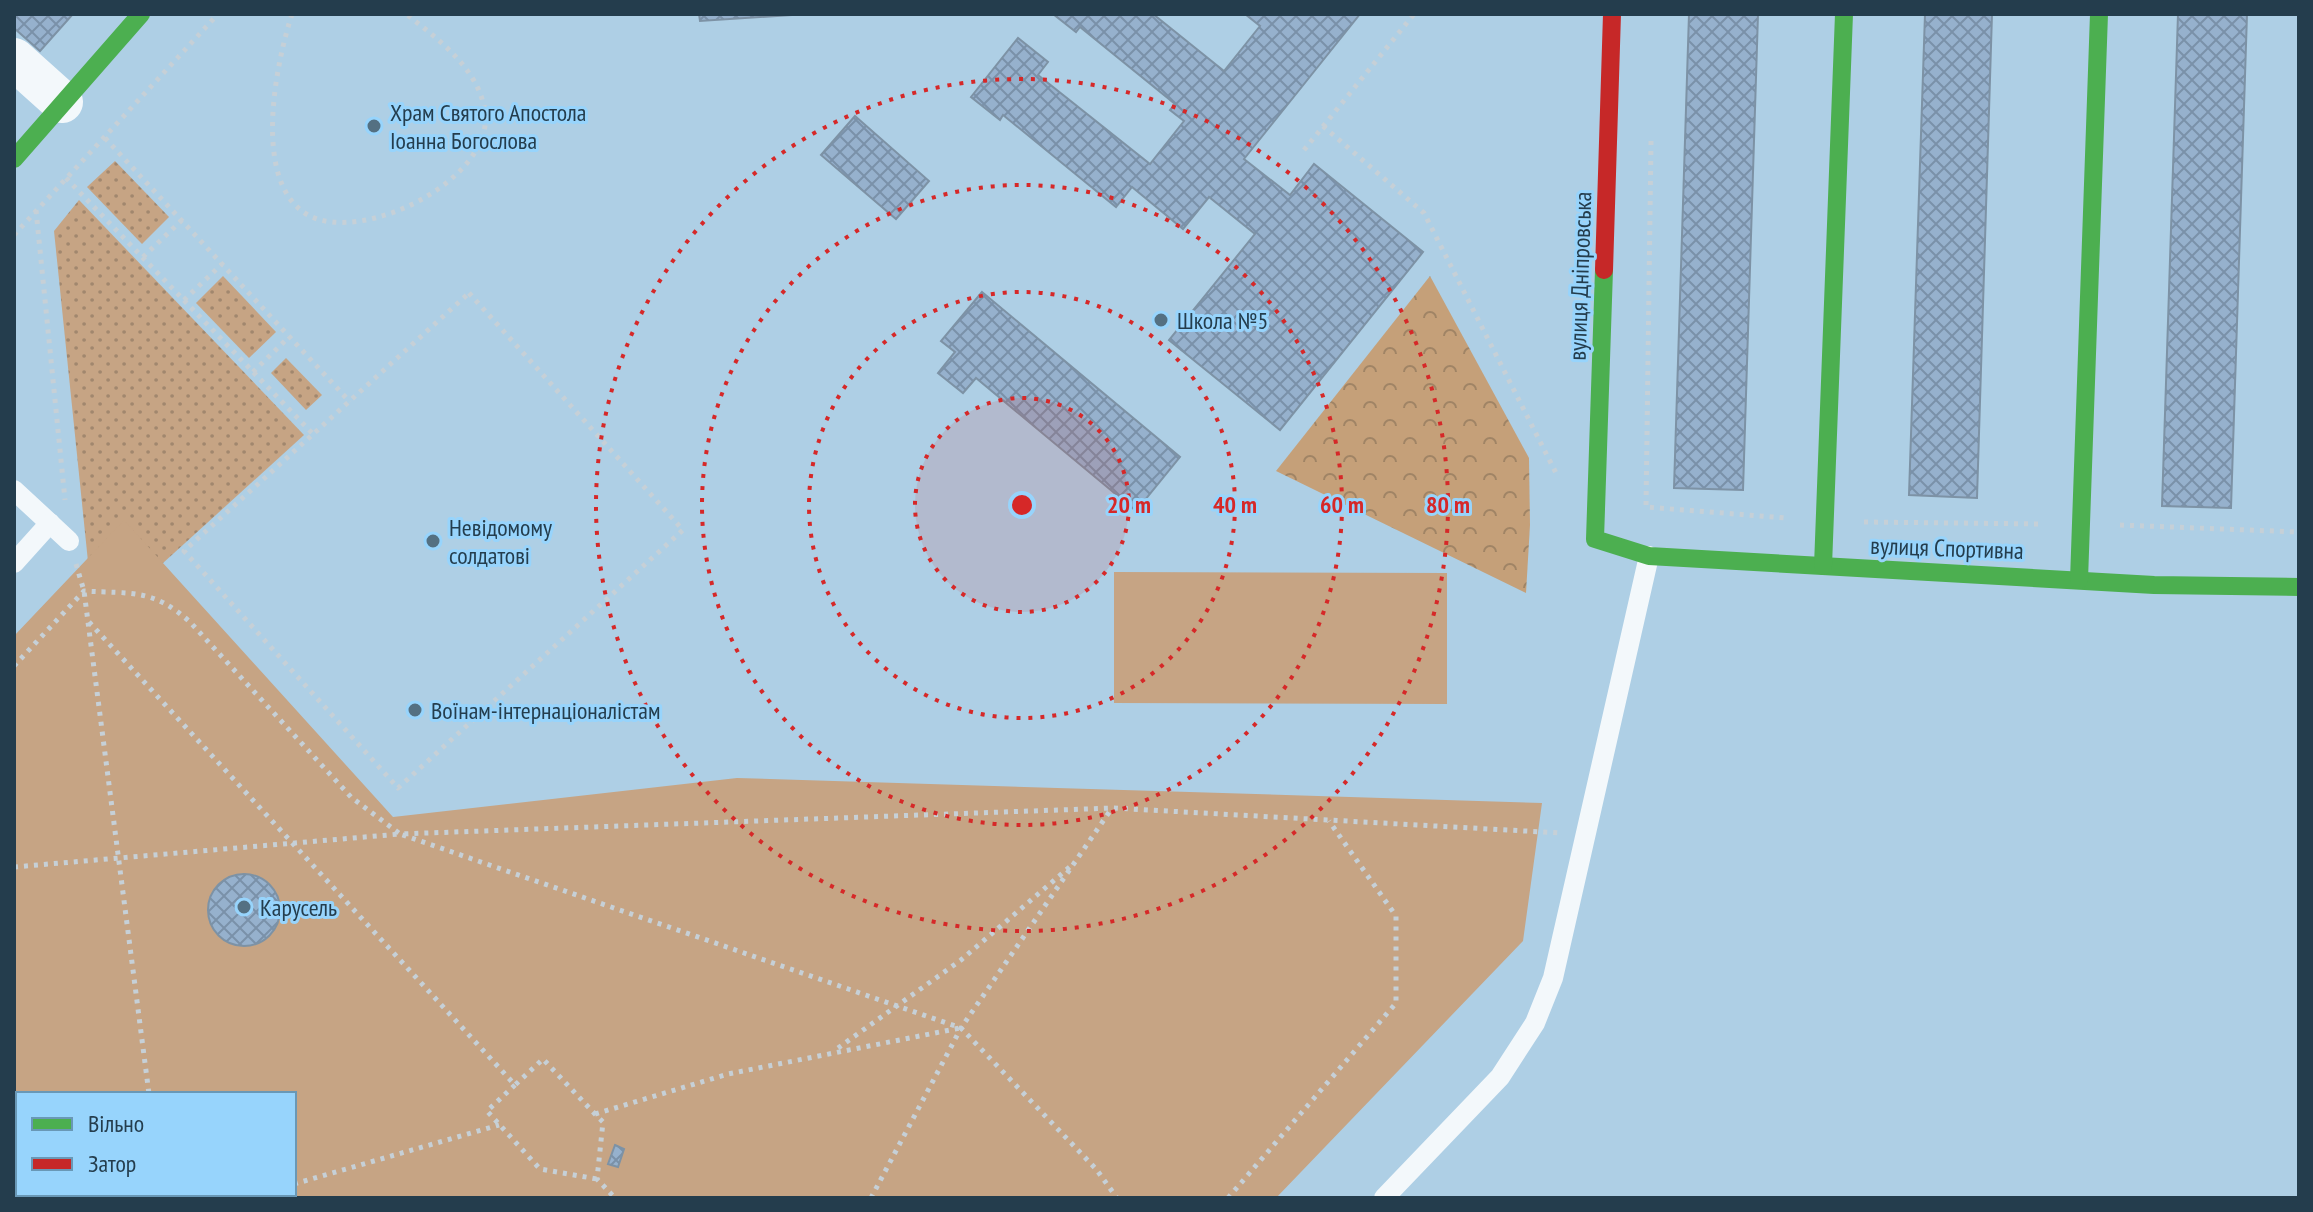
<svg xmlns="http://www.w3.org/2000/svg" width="2313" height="1212" font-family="'PT Sans Narrow',sans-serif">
<defs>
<pattern id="grass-dots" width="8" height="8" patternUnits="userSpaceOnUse" patternTransform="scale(2)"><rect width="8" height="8" fill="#c6a484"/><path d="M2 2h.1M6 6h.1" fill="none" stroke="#a1876e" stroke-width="1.8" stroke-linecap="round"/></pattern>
<pattern id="forest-crowns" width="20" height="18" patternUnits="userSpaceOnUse" patternTransform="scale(2)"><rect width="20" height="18" fill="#c5a079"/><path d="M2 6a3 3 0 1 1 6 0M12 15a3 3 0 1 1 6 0" fill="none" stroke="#a08465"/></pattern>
<pattern id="building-cross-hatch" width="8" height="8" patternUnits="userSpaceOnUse" patternTransform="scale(2)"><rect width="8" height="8" fill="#96b1cd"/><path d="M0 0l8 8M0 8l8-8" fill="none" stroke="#7a91a9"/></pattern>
</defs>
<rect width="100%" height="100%" fill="#aecfe5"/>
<!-- grass -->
<g fill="url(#grass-dots)">
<path d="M115 161 169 217 142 244 87 187Z"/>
<path d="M79 200 304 435 141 583 90 581 54 231Z"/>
<path d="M223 276 276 332 249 358 196 303Z"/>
<path d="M286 358 322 395 306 410 271 373Z"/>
</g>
<!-- forest -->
<path fill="url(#forest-crowns)" d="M1430 276 1529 458 1530 525 1526 593 1276 471Z"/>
<!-- green -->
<g fill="#c6a484" fill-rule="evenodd">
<path d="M124 520 393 817 737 778 1542 803 1523 941 1276 1198H14V636ZM18 1094H294V1194H18Z"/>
<path d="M1114 572 1447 573V704L1114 703Z"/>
</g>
<!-- building -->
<g fill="url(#building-cross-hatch)" stroke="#7d92a5" stroke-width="2">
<path d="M14 14H73L40 51 14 28Z"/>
<path d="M699 14H807L700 21Z"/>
<path d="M1053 14H1153L1224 71 1260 26 1245 14H1360L1244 159 1290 195 1314 164 1423 252 1280 430 1169 340 1255 234 1209 197 1183 229 1132 187 1116 207 1003 115 1000 120 971 97 1018 38 1048 62 1038 75 1150 164 1184 121 1170 110 1175 104 1080 27 1076 32Z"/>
<path d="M1689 14H1758L1743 490 1674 488Z"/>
<path d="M1925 14H1992L1977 498 1909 495Z"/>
<path d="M2178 14H2247L2231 508 2162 506Z"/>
<path d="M855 116 929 181 896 219 821 155Z"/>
<path d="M982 292 1180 457 1136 511 976 378 963 393 938 373 955 352 941 341Z"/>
<circle cx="244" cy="910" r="36"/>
<path d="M615 1145 624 1149 618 1167 608 1164Z"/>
</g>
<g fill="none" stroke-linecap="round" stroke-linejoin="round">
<!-- path -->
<g stroke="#c6d0d7" stroke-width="5" stroke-dasharray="4 6" stroke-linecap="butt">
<path d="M292 14C276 63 251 183 308 215 363 245 495 179 485 111 478 68 438 39 406 14"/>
<path d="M1323 126 1424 213 1557 475"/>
<path d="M105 138 350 402"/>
<path d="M1651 141 1646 507 1786 518"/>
<path d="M1304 150 1414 14"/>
<path d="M66 178 313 434"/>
<path d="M36 210 65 500"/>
<path d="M14 235 218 14"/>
<path d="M143 257 182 220"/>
<path d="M469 293 683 530 398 788 184 551Z"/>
<path d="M184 300 222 264"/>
<path d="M253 372 289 337"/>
<path d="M1864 522 2042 524"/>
<path d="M2120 525 2299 532"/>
<path d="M76 564 84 591 149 1094"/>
<path d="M89 622 515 1085 543 1059 595 1114 603 1122 597 1179 615 1198"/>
<path d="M14 666 84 591C132 594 152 588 190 622L351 797 400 834 1113 808 1561 833"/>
<path d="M14 867 400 834 961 1028 1096 1169 1117 1198"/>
<path d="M838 1048 961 960 1072 865"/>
<path d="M515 1085 487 1111 540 1169 597 1179"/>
<path d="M595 1114 728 1074 960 1028"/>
<path d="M14 1156H18"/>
<path d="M294 1184 499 1125"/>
<path d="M249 1197 259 1194"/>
<path d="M871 1198 961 1028 1112 808"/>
<path d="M1228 1198 1396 1003V916L1329 821"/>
</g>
<!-- lane -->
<g stroke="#f3f8fb" stroke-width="20">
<path d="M14 490 69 541"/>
<path d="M14 563 50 523"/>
<path d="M1384 1198 1500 1077 1535 1023 1553 978 1649 556"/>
</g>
<!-- street -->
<path stroke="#f3f8fb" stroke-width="42" d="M14 59 62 102"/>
<!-- fast -->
<g stroke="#4caf50" stroke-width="18">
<path d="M14 159 141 14"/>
<path d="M1604 270 1595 539 1649 556 2154 585 2299 587"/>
<path d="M1823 566 1844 14"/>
<path d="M2079 580 2099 14"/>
</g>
<!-- jam -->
<path stroke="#c62828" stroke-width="18" d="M1604 270 1612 14"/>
</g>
<!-- distance rings -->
<circle cx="1022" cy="505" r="107" fill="#d62828" fill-opacity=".12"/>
<g fill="none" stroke="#d62828" stroke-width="4" stroke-dasharray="4 8">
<circle cx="1022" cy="505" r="107"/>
<circle cx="1022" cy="505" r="213"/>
<circle cx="1022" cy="505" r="320"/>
<circle cx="1022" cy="505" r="426"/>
</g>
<!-- markers -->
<g fill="#547082" stroke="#97d4fc" stroke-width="3">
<circle cx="374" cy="126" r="8"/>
<circle cx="1161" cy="320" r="8"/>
<circle cx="433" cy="541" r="8"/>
<circle cx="415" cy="710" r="8"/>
<circle cx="244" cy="907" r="8"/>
</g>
<g text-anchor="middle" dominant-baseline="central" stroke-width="6" stroke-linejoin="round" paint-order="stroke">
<!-- poi labels -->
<g font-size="24" fill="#243d4d" stroke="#97d4fc" text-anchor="start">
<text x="390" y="112">Храм Святого Апостола<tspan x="390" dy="28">Іоанна Богослова</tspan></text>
<text x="1177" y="320">Школа №5</text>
<text x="449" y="527">Невідомому<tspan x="449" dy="28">солдатові</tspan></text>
<text x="431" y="710">Воїнам-інтернаціоналістам</text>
<text x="260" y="907">Карусель</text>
</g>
<!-- street labels -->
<g font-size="24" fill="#243d4d" stroke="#97d4fc">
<text transform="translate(1580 276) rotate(-88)">вулиця Дніпровська</text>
<text transform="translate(1947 548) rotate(2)">вулиця Спортивна</text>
</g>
</g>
<circle cx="1022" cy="505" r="12" fill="#d62828" stroke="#97d4fc" stroke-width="4"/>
<g font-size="24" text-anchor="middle" font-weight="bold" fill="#d62828" stroke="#97d4fc" stroke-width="6" stroke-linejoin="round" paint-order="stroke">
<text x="1129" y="513">20 m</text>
<text x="1235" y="513">40 m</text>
<text x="1342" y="513">60 m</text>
<text x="1448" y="513">80 m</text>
</g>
<!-- border -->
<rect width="2313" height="1212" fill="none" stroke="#243d4d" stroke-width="32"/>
<!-- legend -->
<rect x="16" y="1092" width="280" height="104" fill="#97d4fc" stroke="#6998b6" stroke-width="2"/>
<rect x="32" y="1118" width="40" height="12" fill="#4caf50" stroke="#6998b6" stroke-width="2"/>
<text x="88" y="1132" font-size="24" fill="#243d4d">Вільно</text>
<rect x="32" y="1158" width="40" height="12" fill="#c62828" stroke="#6998b6" stroke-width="2"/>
<text x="88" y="1172" font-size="24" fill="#243d4d">Затор</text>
</svg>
